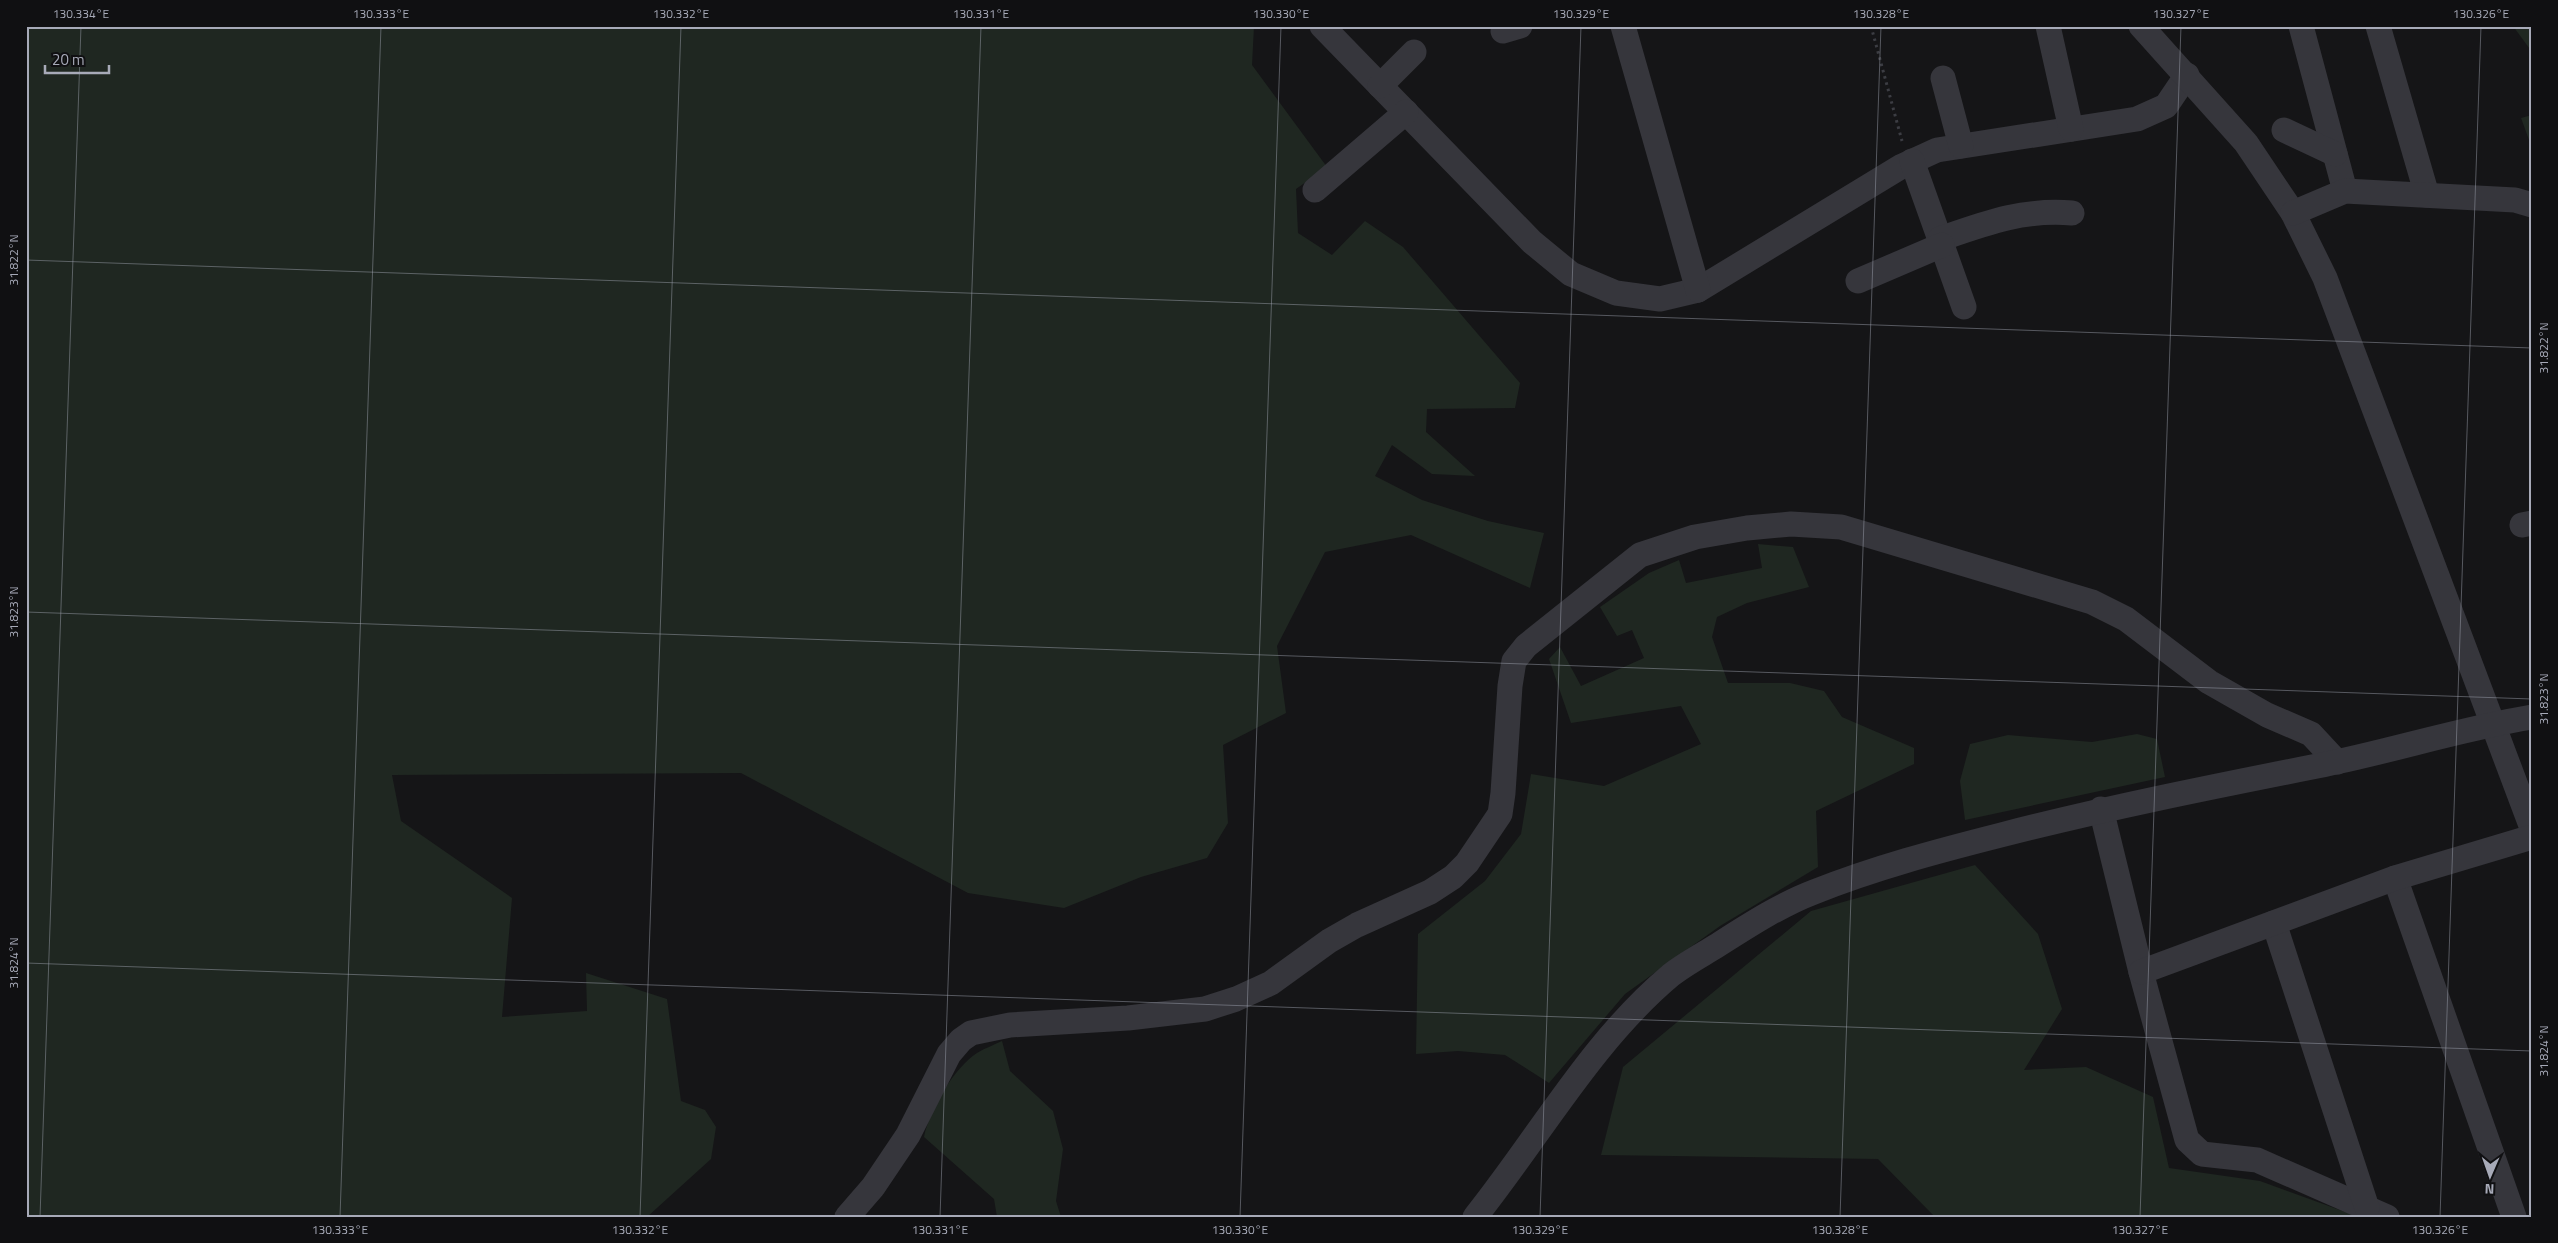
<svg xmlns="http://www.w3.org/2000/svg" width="2558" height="1243" font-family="'Titillium Web',sans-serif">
<rect width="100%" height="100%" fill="#151517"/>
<!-- green -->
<g fill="#1f2721">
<path d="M26 26H1254L1252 65 1327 167 1296 189 1298 233 1332 255 1365 221 1403 247 1520 383 1515 408 1427 409 1426 432 1475 476 1432 474 1392 445 1375 476 1422 500 1488 521 1544 533 1530 588 1411 535 1325 552 1277 646 1286 713 1223 745 1228 823 1207 858 1141 877 1064 908 968 893 741 773 392 775 401 821 512 898 502 1017 587 1011 586 973 667 999 681 1101 705 1110 716 1127 711 1159 647 1217H26Z"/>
<path d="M2513 26H2532V52Z"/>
<path d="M2532 115V148L2521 118Z"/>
<path d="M1758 544 1793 547 1809 587 1747 603 1717 617 1712 637 1728 683H1790L1824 691 1842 717 1914 748V764L1816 811 1818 867 1720 926 1625 994 1549 1083 1505 1055 1458 1051 1416 1054 1418 934 1485 881 1521 834 1531 774 1604 786 1701 744 1681 706 1571 723 1549 659 1560 647 1581 686 1644 658 1632 630 1617 636 1600 607 1649 573 1679 560 1686 583 1762 568Z"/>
<path d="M2137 734 2157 739 2165 777 1965 820 1960 781 1970 744 2008 735 2092 742Z"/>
<path d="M1975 865 2038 934 2062 1009 2024 1070 2086 1067 2153 1097 2169 1168 2260 1181 2359 1217H1935L1878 1159 1601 1155 1623 1067 1811 911Z"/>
<path d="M1002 1041 1010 1071 1053 1111 1063 1149 1056 1201 1061 1217H997L994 1199 924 1137C930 1109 954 1068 977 1053 985 1048 994 1045 1002 1041Z"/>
</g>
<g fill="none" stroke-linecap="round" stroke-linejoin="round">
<!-- path -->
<path stroke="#3c3d43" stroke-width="3" stroke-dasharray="2.5 4" stroke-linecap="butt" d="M1871 26 1902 141"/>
<!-- minor -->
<g stroke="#36363c" stroke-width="25">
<path d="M1322 26 1532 242 1571 274 1616 293 1660 299 1698 290 1902 166 1937 150 2137 119 2166 106 2187 75"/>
<path d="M1623 26 1698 290"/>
<path d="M2048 26 2071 129"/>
<path d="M2141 26 2246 143 2293 213 2325 278 2532 828"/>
<path d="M2301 26 2345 191"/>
<path d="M2378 26 2427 195"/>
<path d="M1503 31 1520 26"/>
<path d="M1943 78 1961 146"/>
<path d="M1380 86 1414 52"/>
<path d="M2284 130 2335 154"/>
<path d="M1912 161 1964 307"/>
<path d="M1315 190 1406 112"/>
<path d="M2293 213 2345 191 2515 200 2532 205"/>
<path d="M1940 239C1986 223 2023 209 2072 213"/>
<path d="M1858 281 1942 245"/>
<path d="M2522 525 2532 523"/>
<path d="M2101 809 2141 972 2187 1140 2202 1154 2257 1160 2387 1217"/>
<path d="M2395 878 2514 1217"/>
<path d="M2274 923 2367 1208"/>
<path d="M2141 972 2395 878 2532 837"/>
<path d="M847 1217 873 1187 908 1135 949 1054 961 1040 971 1033 1010 1025 1128 1018 1205 1009 1236 999 1271 983 1329 941 1357 925 1430 892 1453 877 1467 863 1500 814 1503 793 1510 686 1514 661 1526 646 1640 555 1695 537 1747 528 1791 524 1841 527 2092 602 2126 619 2209 682 2267 715 2311 734 2337 762"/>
<path d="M1475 1217C1539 1137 1592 1041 1671 975 1685 964 1702 955 1718 945 1748 926 1780 905 1814 892 1874 868 1938 851 2001 835 2106 808 2211 787 2317 766 2389 752 2459 729 2532 717"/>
</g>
</g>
<!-- ticks -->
<path fill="none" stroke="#a7aab8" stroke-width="1" stroke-opacity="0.45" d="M26 260 2532 348M26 612 2532 699M26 963 2532 1051M40 1217 81 26M340 1217 381 26M640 1217 681 26M940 1217 981 26M1240 1217 1281 26M1540 1217 1581 26M1840 1217 1881 26M2140 1217 2181 26M2440 1217 2481 26"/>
<!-- border -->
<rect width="2558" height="1243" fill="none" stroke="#101012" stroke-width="55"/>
<!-- north arrow -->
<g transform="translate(2490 1176) rotate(182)" stroke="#101012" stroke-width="4" paint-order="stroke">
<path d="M0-4L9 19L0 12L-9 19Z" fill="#a7aab8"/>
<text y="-8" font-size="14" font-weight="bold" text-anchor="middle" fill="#a7aab8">N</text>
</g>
<!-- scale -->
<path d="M45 65v8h64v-8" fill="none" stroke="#a7aab8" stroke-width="2.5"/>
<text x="52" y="65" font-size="15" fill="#a7aab8" stroke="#101012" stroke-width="4" paint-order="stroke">20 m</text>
<rect x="28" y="28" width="2502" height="1188" fill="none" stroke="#a7aab8" stroke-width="2"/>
<g font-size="12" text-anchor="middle" fill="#a7aab8">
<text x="81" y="18">130.334°E</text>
<text x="381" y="18">130.333°E</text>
<text x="681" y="18">130.332°E</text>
<text x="981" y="18">130.331°E</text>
<text x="1281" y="18">130.330°E</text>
<text x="1581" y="18">130.329°E</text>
<text x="1881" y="18">130.328°E</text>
<text x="2181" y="18">130.327°E</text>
<text x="2481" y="18">130.326°E</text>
<text transform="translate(14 260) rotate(-90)" y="4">31.822°N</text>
<text transform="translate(2544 348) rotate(-90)" y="4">31.822°N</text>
<text transform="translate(14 612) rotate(-90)" y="4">31.823°N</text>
<text transform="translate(2544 699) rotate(-90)" y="4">31.823°N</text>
<text transform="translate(14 963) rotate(-90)" y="4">31.824°N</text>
<text transform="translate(2544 1051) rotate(-90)" y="4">31.824°N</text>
<text x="340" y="1234">130.333°E</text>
<text x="640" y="1234">130.332°E</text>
<text x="940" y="1234">130.331°E</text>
<text x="1240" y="1234">130.330°E</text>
<text x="1540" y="1234">130.329°E</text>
<text x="1840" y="1234">130.328°E</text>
<text x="2140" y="1234">130.327°E</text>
<text x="2440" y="1234">130.326°E</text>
</g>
</svg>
